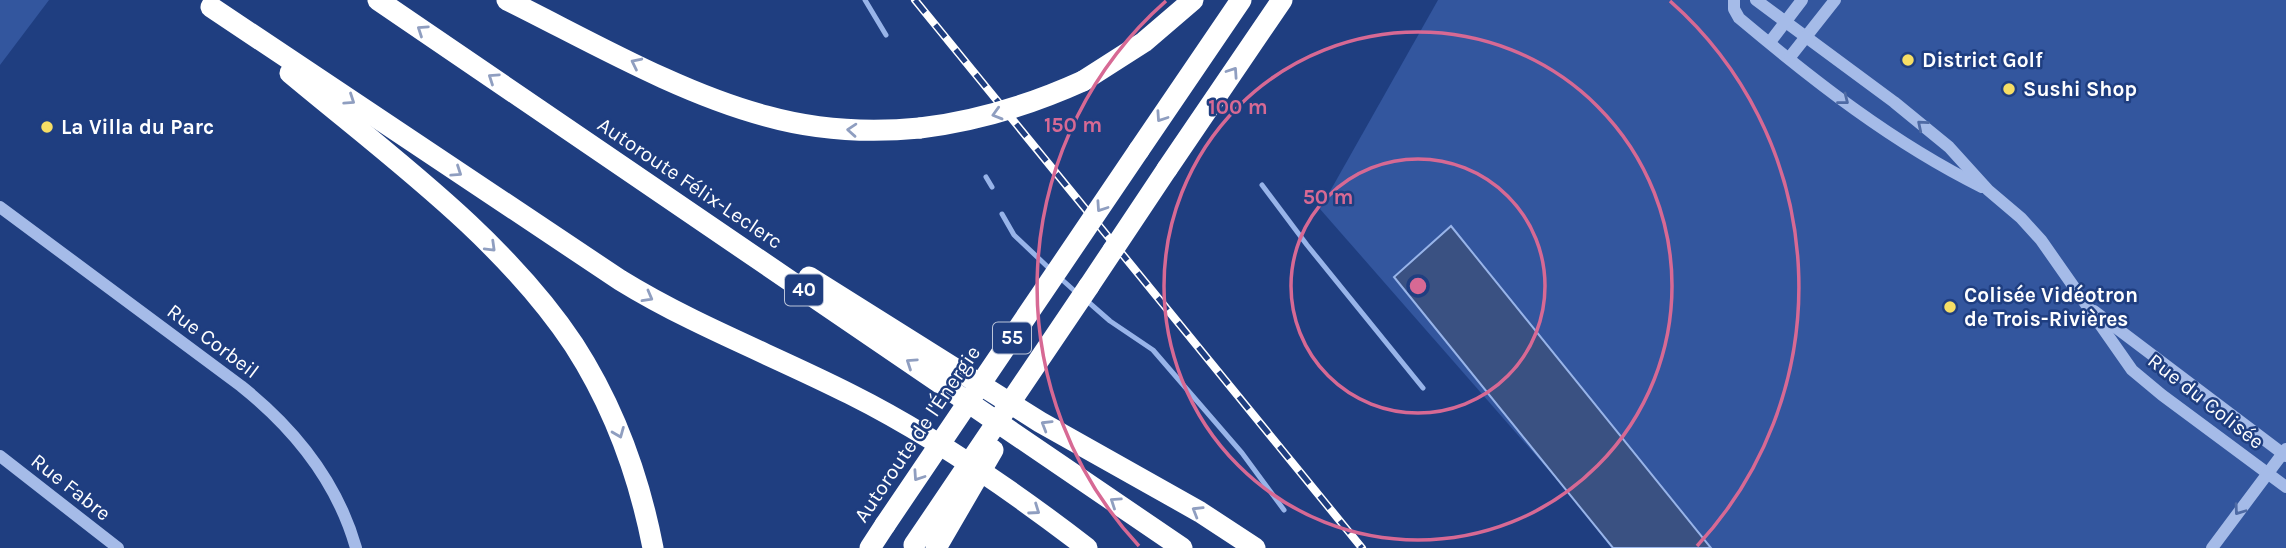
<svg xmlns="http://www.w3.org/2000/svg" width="2286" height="548" font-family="Karla,sans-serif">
<rect width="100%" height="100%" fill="#1f3e80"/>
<!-- green -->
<g fill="#33569e">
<path d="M0 0H49L0 65Z"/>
<path d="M1438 0H2286V548H1617L1320 209Z"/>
</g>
<!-- water -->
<path fill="#3a5182" stroke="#98b4e9" stroke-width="2" d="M1451 226 1711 548H1613L1394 277Z"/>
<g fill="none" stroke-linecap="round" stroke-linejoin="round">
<!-- stream -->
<g stroke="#98b4e9" stroke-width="5">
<path d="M865 0 886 35"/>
<path d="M986 177 992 187"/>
<path d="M1262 185 1307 245 1423 388"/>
<path d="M1002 214 1014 235 1052 271"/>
<path d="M1059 277 1078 294"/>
<path d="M1086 300 1110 321 1153 350 1242 453 1284 510"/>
</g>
<!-- minor -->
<g stroke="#a5bbe8" stroke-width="12">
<path d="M1734 0V9L1739 18C1814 81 1893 143 1982 187"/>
<path d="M1756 0 1894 102 1949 147 1988 190 2021 218 2041 240 2132 370 2162 395 2286 487"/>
<path d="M1770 42 1802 0"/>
<path d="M1790 57 1835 0"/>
<path d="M0 207 241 386C295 429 337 481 356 548"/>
<path d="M2094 311 2286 456"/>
<path d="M0 456 118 548"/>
<path d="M2212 548 2286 449"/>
</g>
<!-- highway -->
<g stroke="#fff" stroke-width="21">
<path d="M378 0 1182 548"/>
<path d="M507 0C588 40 679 93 766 116 816 130 868 133 920 128"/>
<path d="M211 7 620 280C693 325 773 355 850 394 934 436 1013 491 1087 548"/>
<path d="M290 73C388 155 503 238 574 345 614 407 639 476 653 548"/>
<path d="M1083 81 1144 42 1193 0"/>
<path d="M1139 150 1241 0"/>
<path d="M1167 169 1282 0"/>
<path d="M809 277 1040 422 1200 512 1255 548"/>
<path d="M1089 286 1113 250"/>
<path d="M870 548 885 525"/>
</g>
<defs>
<path id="rail" d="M915 0 1362 548"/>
</defs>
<!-- rail casing -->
<use href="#rail" stroke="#fff" stroke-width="8"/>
<!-- rail -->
<use href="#rail" stroke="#1f3e80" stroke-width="5" stroke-dasharray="16" stroke-linecap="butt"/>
<!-- highway-bridge -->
<g stroke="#fff" stroke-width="21">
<path d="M920 128C978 121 1030 105 1083 81"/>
<path d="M1113 250 1167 169"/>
<path d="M885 525 1139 150"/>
<path d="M914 545 1089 286"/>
<path d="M936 548 993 450"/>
</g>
</g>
<!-- one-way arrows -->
<defs><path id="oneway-chevron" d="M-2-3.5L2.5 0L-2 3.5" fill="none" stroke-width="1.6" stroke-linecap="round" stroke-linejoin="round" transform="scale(1.75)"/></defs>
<g stroke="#8f9ec0">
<use href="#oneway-chevron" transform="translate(422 30) rotate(-146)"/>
<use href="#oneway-chevron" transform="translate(636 63) rotate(-154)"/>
<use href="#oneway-chevron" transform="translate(1233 72) rotate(-56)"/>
<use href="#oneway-chevron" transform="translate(493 78) rotate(-146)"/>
<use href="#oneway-chevron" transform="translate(350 100) rotate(34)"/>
<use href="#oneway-chevron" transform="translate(997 114) rotate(164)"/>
<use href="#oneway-chevron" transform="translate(1161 117) rotate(124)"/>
<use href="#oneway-chevron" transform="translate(852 130) rotate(-176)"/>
<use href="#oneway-chevron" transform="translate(457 172) rotate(34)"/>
<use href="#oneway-chevron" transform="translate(1101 207) rotate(124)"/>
<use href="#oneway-chevron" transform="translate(491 247) rotate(44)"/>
<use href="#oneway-chevron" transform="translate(648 297) rotate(29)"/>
<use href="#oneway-chevron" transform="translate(911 363) rotate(-146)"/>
<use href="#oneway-chevron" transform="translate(1046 425) rotate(-149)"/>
<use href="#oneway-chevron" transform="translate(619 433) rotate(68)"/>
<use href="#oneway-chevron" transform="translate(918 476) rotate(124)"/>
<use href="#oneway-chevron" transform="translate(1115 502) rotate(-146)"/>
<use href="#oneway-chevron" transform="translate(1035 510) rotate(35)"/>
<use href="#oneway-chevron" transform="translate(1197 511) rotate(-149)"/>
</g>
<g stroke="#4e6aa4">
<use href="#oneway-chevron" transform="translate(1844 100) rotate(38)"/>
<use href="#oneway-chevron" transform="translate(1922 125) rotate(-140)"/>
<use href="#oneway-chevron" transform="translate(2239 510) rotate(126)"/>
</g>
<!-- distance rings -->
<g fill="none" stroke="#d76994" stroke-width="3.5">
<circle cx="1418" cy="286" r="127"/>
<circle cx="1418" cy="286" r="254"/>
<path d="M1139 546A381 381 0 0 1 1166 1M1670 1A381 381 0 0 1 1697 546"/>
</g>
<!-- markers -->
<g fill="#f6de65" stroke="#1f3e80" stroke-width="2.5">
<circle cx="1908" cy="60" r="7"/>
<circle cx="2009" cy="89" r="7"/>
<circle cx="47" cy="127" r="7"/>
<circle cx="1950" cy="307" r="7"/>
</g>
<g text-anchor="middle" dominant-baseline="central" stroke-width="5" stroke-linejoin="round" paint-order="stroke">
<!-- shield labels -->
<g fill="#1f3e80" stroke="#bcc5d9" stroke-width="2">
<rect x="785" y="274.5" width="38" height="31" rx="5"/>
<rect x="993" y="322.5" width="38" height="31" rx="5"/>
</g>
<g font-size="19" font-weight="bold" fill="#fff">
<text x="804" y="290">40</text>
<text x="1012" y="338">55</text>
</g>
<!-- poi labels -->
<g font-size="21" font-weight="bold" fill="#fff" stroke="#1f3e80" text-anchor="start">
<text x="1922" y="60">District Golf</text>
<text x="2023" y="89">Sushi Shop</text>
<text x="61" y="127">La Villa du Parc</text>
<text x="1964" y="295">Colisée Vidéotron<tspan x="1964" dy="24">de Trois-Rivières</tspan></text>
</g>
<!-- street labels -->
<g font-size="21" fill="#fff" stroke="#1f3e80">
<text transform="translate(690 183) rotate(34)">Autoroute Félix-Leclerc</text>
<text transform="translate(213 341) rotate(37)">Rue Corbeil</text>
<text transform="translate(2206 401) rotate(38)">Rue du Colisée</text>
<text transform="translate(917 434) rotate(-56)">Autoroute de l'Énergie</text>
<text transform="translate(71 487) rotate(38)">Rue Fabre</text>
</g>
</g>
<circle cx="1418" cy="286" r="10" fill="#d76994" stroke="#1f3e80" stroke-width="3.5"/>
<g font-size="21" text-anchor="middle" font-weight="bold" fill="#d76994" stroke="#1f3e80" stroke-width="5" stroke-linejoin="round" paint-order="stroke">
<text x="1238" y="114">100 m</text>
<text x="1073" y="132">150 m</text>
<text x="1328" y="204">50 m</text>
</g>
</svg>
